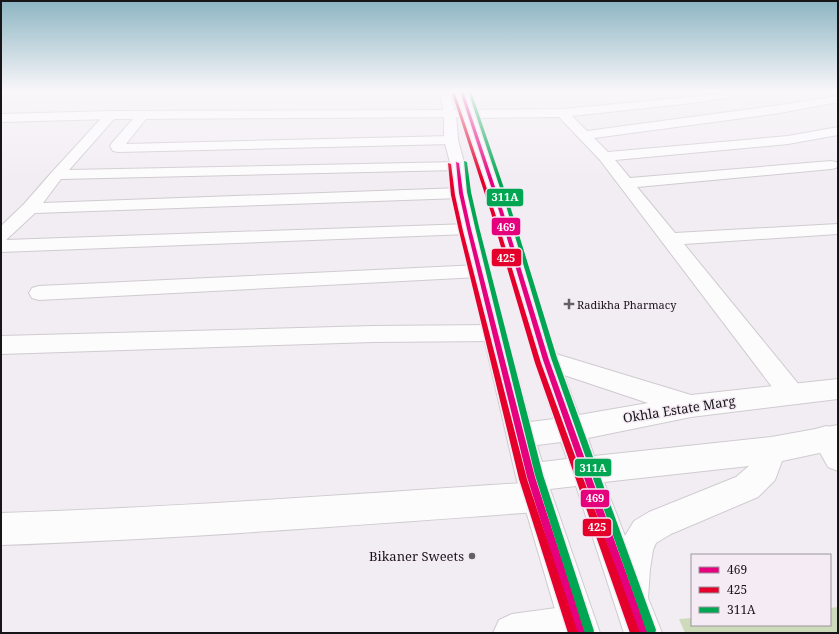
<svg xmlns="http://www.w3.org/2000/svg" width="839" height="634" font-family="'Noto Serif',serif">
<rect width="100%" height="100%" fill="#f2edf3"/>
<!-- green -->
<path fill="#cddbbb" d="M838 607V633H685L679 619 692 618V625H830V608Z"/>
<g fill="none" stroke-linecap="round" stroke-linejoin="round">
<defs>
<g id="minor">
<path d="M728 91H751L745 94 701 102 572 116 587 131 780 105 838 96V102L780 113 594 138 608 152 788 136 838 127V135L788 144 615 160 630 178 831 161 836 162 838 164 836 168 831 169 637 187 675 233 838 224V234L684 244 800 386 804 393 800 400 791 404 782 400 600 160 559 117 468 118 464 117 462 114 464 111 468 110 562 109 701 96Z"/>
<path d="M111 111 115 112 117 115 115 118 69 170 458 162 463 163 465 166 463 169 458 170 61 179 43 203 461 188 467 190 469 193 467 196 461 198 35 213 6 240 469 224 475 225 478 229 475 233 469 234 1 252V226L24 204 52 172 107 112Z"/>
<path d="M143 111 147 112 149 115 126 144 451 136 456 137 458 140 456 143 451 144 118 152 113 151 110 146 112 143 139 112Z"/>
<path d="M479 265 486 267 489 271 486 275 479 277 39 300 32 298 29 293 32 288 39 286Z"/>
<path d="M494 325 502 327 505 333 502 339 494 341 373 342 1 354V336L373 326Z"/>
<path d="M537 482 548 486 552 497 548 508 537 512C358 525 180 539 1 545V513C180 507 358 494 537 482Z"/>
<path d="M578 605 591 610 596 623 592 633H493L499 620 512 614Z"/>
</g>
<g id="tertiary">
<path d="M468 110 472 111 474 114 472 117 111 119 1 122V114L111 111Z"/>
<path d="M826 426 836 429 838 433V471L828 467 812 438 816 429Z"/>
</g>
<path id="secondary" d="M439 91H449L456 114 458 140 465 166 469 193 530 422 554 419 534 360 493 211 456 91H467L509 211 556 354 691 395 838 379V399L691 417 588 438 594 456 771 437 838 425V449L782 461 775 480 758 497 671 534 656 543 653 550 650 569 648 598 662 633H624L576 486 550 489 600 633H562L516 477 483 333 453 193 451 166 444 140V114ZM564 375 648 403 579 415ZM561 442 567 459 542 462 537 445ZM749 466 736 477 649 512 634 521 625 536 604 482Z"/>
</defs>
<!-- minor casing -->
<use href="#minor" stroke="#cfcbcf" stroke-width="2"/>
<!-- tertiary casing -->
<use href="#tertiary" stroke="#cfcbcf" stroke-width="2"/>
<!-- secondary casing -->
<use href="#secondary" stroke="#cfcbcf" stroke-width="2"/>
<!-- minor -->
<use href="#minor" fill="#fdfcfd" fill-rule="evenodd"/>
<!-- tertiary -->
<use href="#tertiary" fill="#fdfcfd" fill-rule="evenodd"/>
<!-- secondary -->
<use href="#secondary" fill="#fdfcfd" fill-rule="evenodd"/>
<defs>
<g id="bus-1">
<path d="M460 91H463L503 211 549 360 648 633H638L543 360 499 211Z"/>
<path d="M456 162 459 163 463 193 471 229 535 477 586 633H576L527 477 467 229 459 193Z"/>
</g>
<g id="bus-2">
<path d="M452 93 455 94 495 213 541 363 640 633H630L535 363 491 213Z"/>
<path d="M448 163 451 164 455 195 463 231 527 479 578 633H568L519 479 459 231 451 195Z"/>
</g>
<g id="bus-3">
<path d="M468 91H471L511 209 557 358 656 630 655 633H647L646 630 551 358 507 209Z"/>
<path d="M464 161 467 162 471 192 479 227 543 475 594 631 593 633H585L584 631 535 475 475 227 467 192Z"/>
</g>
</defs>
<!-- bus-1 casing -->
<use href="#bus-1" stroke="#f4ebf5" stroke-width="3"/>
<!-- bus-2 casing -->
<use href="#bus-2" stroke="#f4ebf5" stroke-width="3"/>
<!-- bus-3 casing -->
<use href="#bus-3" stroke="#f4ebf5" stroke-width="3"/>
<!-- bus-1 -->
<use href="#bus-1" fill="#e5007d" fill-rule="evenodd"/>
<!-- bus-2 -->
<use href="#bus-2" fill="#e4002b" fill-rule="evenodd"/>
<!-- bus-3 -->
<use href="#bus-3" fill="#00a651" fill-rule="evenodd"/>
</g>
<!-- sky -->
<linearGradient id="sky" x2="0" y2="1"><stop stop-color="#8cb5c2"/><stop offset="0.51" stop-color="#f9f7fa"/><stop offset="1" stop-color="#f9f7fa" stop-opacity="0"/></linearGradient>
<rect width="839" height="179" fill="url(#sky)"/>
<!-- markers -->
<g fill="#646165" stroke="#f4ebf5" stroke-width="1.5">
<path d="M567 298h4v4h4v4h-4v4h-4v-4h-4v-4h4z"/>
<circle cx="472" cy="556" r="4"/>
</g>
<g text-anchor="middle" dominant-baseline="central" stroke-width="3" stroke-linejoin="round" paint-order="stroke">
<!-- poi labels -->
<g font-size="11" fill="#181519" stroke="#f4ebf5" text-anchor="start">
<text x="577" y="304">Radikha Pharmacy</text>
</g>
<!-- near-street labels -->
<g font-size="13" fill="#181519" stroke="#f4ebf5">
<text transform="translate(679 409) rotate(-9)">Okhla Estate Marg</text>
</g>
<!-- near-poi labels -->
<g font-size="13" fill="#181519" stroke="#f4ebf5" text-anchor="end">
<text x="464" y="556">Bikaner Sweets</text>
</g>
</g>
<g stroke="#f4ebf5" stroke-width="1.5">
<rect x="486" y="188" width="38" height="19" rx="4" fill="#00a651"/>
<rect x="491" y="217" width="30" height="19" rx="4" fill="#e5007d"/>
<rect x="491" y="248" width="31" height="19" rx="4" fill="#e4002b"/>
<rect x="574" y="458" width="38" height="19" rx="4" fill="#00a651"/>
<rect x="580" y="489" width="30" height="19" rx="4" fill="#e5007d"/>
<rect x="582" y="518" width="30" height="19" rx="4" fill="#e4002b"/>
</g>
<g font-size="11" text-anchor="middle" font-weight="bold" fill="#fff">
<text x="505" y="201">311A</text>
<text x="506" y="231">469</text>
<text x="506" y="262">425</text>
<text x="593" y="472">311A</text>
<text x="595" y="502">469</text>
<text x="597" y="531">425</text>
</g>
<!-- border -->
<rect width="839" height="634" fill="none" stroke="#181519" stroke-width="4"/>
<!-- legend -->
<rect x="691" y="554" width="140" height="72" fill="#f4ebf5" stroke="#9c959d"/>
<rect x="699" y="567" width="20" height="6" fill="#e5007d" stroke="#9c959d"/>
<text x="727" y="574" font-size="12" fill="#181519">469</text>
<rect x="699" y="587" width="20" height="6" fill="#e4002b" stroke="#9c959d"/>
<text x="727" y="594" font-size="12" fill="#181519">425</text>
<rect x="699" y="607" width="20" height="6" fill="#00a651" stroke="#9c959d"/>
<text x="727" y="614" font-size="12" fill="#181519">311A</text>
</svg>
